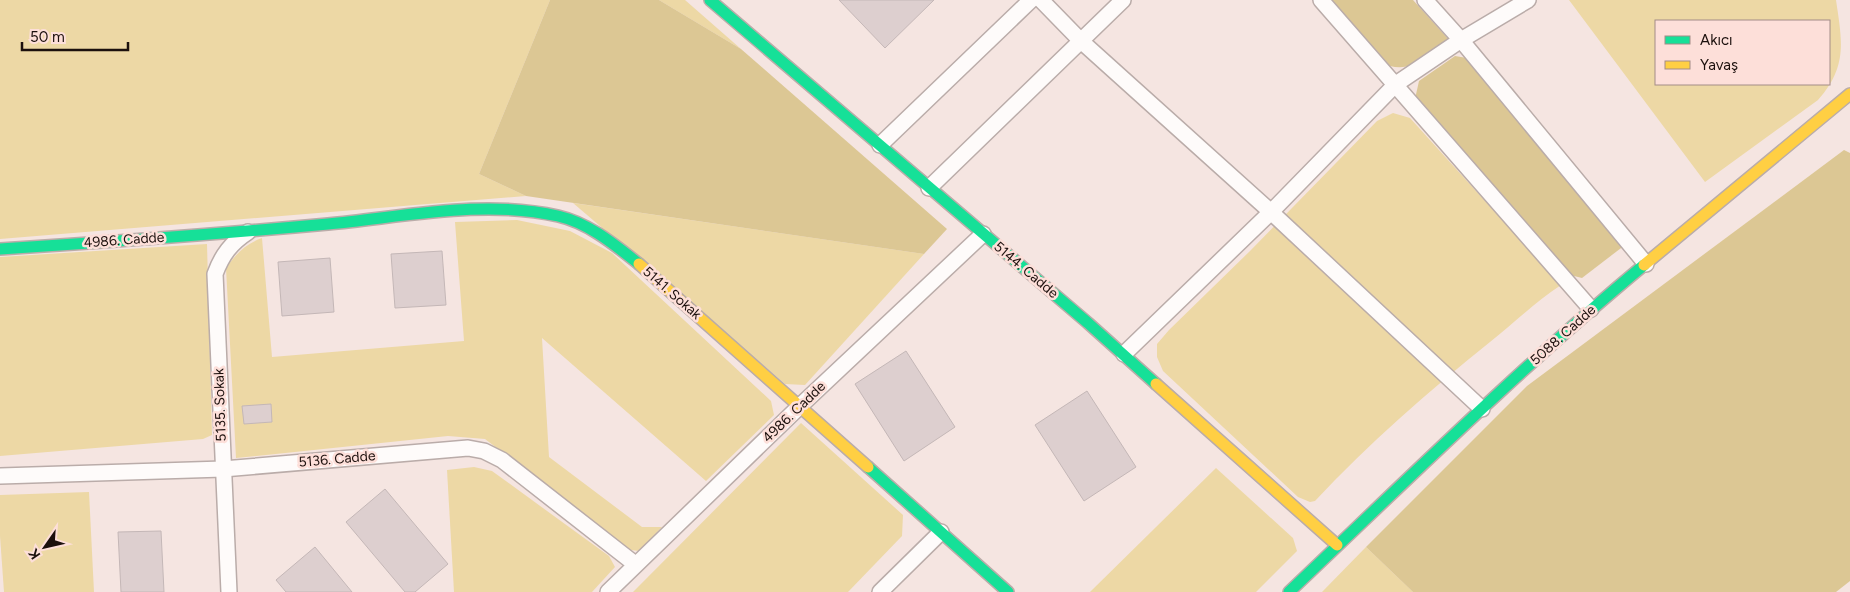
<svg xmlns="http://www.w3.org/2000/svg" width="1850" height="592" font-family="Figtree,sans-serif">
<rect width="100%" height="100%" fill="#f5e5e1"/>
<!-- green -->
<g fill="#edd8a5" fill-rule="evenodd">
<path d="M0 0H550L479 174 526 196 0 239Z"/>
<path d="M659 0H685L741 49Z"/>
<path d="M1569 0H1836C1842 41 1848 66 1818 100L1705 182ZM1656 21H1829V84H1656Z"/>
<path d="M1393 113 1410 118 1561 285C1535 302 1514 323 1490 342 1429 391 1368 444 1315 501L1310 502 1298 497 1163 371 1157 357V344L1169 330 1250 251 1377 121Z"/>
<path d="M573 203 924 254 805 385 785 384Z"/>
<path d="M517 220 570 231 612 253 771 401 774 415 706 481 542 338 549 457 642 527H662L639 551 631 550 485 439 448 436 236 458 226 268C236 254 245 244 262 238L272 357 464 341 455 222Z"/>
<path d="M207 244 212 435 203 439 0 456V257Z"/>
<path d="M801 423 903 515 902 536 848 592H633Z"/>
<path d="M474 467 492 471 609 556 615 567 592 592H454L447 470Z"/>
<path d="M1216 468 1293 538 1297 551 1256 592H1090Z"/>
<path d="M89 492 94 592H4L0 536V495Z"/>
<path d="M1366 547 1413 592H1322Z"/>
</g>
<!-- forest -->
<g fill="#dcc794">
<path d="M550 0H659L741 49 947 229 924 254 526 196 479 174Z"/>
<path d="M1331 0H1413L1450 41C1431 54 1414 72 1390 66Z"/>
<path d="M1455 56 1467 58 1625 245 1582 278 1570 275 1415 99 1419 81Z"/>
<path d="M1844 150 1850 153V581L1836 592H1413L1366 547 1527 386Z"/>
</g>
<!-- building -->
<g fill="#ddcfcf" stroke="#c4b7b7">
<path d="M839 0H934L885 48Z"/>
<path d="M442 251 446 305 395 308 391 254Z"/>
<path d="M330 258 334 312 282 316 278 262Z"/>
<path d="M906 351 955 427 904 461 855 384Z"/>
<path d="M1087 391 1136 467 1084 501 1035 425Z"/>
<path d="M271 404 272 422 244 424 242 406Z"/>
<path d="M385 489 448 564 415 592H405L346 522Z"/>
<path d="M161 531 164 592H121L118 532Z"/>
<path d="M315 547 352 592H286L276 580Z"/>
</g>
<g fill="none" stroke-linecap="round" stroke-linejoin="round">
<defs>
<g id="street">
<path d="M1041 0 1081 41 1271 212 1482 409"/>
<path d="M1321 0 1591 309"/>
<path d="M1425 0 1461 40 1646 264"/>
<path d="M880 145 1031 0"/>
<path d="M929 188 1123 0"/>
<path d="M1124 354 1271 212 1396 84 1461 40 1528 0"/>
<path d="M0 476 223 469 468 448 484 451 502 460 635 564"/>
<path d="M229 592 215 274C222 255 231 243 248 232"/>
<path d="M608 592 800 406 983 234"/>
<path d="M880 592 941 532"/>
</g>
<g id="fast">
<path d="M710 0 1088 323 1156 384"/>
<path d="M0 249C110 242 219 234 328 224 403 217 484 199 558 216 589 223 615 245 639 264"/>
<path d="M868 467 1008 592"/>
<path d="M1289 592C1406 481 1520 368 1644 265"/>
</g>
<g id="slow">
<path d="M639 264 868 467"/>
<path d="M1644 265 1850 94"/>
<path d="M1156 384 1337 545"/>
</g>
</defs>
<!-- street casing -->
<use href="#street" stroke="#baaca9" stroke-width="18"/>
<!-- fast casing -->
<use href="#fast" stroke="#baaca9" stroke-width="14"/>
<!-- slow casing -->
<use href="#slow" stroke="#baaca9" stroke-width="14"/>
<!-- street -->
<use href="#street" stroke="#fefbfa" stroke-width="15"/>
<!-- fast -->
<use href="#fast" stroke="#16e098" stroke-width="11"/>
<!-- slow -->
<use href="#slow" stroke="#ffcf43" stroke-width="11"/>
</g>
<g text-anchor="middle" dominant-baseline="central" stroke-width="5" stroke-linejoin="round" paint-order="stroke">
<!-- street labels -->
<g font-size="14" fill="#1c100d" stroke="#fddfd9">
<text transform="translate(124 240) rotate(-4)">4986. Cadde</text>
<text transform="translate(1026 270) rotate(40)">5144. Cadde</text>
<text transform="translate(672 293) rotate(41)">5141. Sokak</text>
<text transform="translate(1563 335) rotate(-42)">5088. Cadde</text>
<text transform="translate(220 405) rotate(-92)">5135. Sokak</text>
<text transform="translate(794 412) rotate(-44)">4986. Cadde</text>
<text transform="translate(337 459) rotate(-5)">5136. Cadde</text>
</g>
</g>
<!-- legend -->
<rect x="1655" y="20" width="175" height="65" fill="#fddfd9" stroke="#a38c87"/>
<rect x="1665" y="36" width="25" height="8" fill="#16e098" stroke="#a38c87"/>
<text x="1700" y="45" font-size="15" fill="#1c100d">Akıcı</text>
<rect x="1665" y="61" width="25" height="8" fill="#ffcf43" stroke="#a38c87"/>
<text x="1700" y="70" font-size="15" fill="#1c100d">Yavaş</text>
<!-- north arrow -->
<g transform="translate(45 547) rotate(236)" stroke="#fddfd9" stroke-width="4" paint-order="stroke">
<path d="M0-4L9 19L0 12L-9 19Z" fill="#1c100d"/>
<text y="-8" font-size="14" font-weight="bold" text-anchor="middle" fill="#1c100d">K</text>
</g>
<!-- scale -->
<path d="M22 42v8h106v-8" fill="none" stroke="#1c100d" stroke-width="2.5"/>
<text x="30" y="42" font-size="15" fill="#1c100d" stroke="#fddfd9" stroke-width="4" paint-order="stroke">50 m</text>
</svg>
